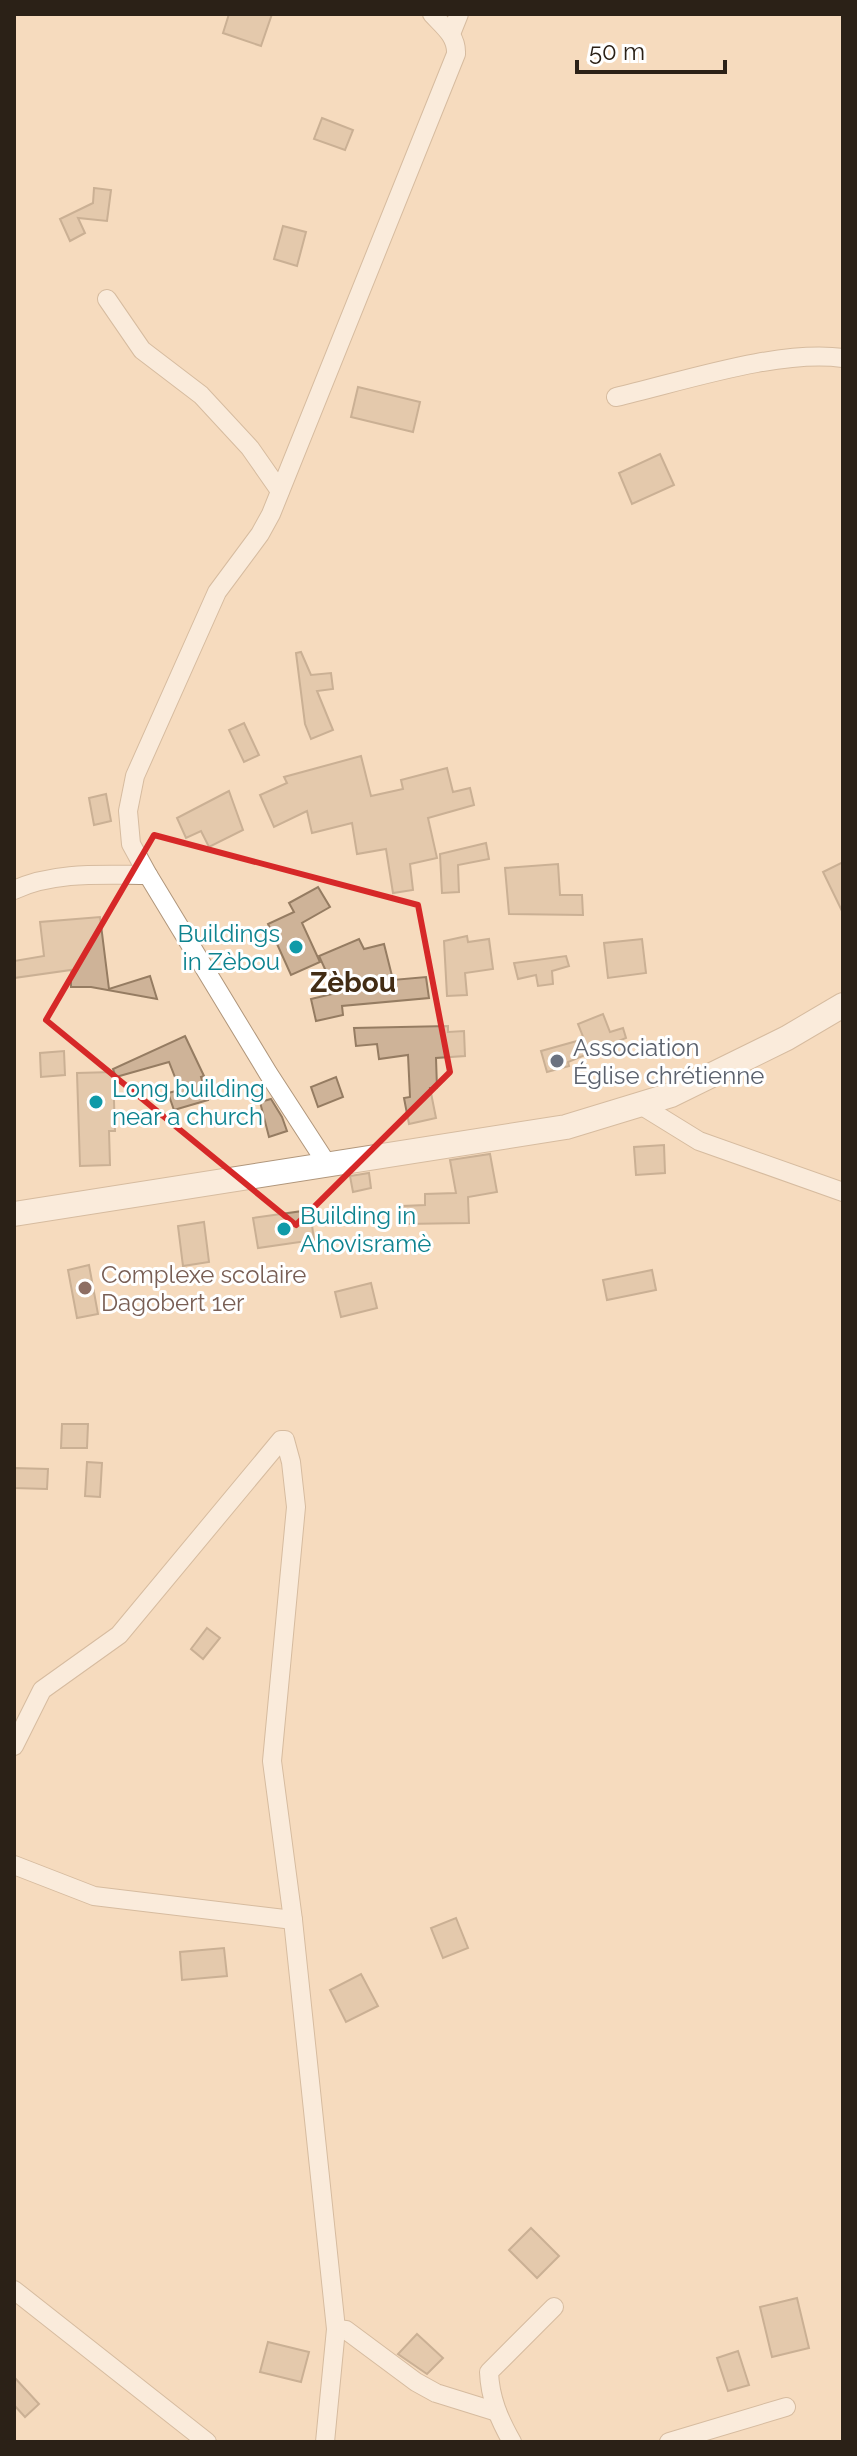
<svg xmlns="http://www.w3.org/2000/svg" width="857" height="2456" font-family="Raleway,sans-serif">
<rect width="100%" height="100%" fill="#f6dbbe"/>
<!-- building -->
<g fill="#ceb398" stroke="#957c62" stroke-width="2">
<path d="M229 14H272L261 46 223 33Z"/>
<path d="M322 118 353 130 345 150 314 139Z"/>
<path d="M94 188 111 190 107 221 78 218 85 233 70 241 60 219 93 203Z"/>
<path d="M283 226 306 232 297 266 274 259Z"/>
<path d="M358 387 420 402 413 432 351 417Z"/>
<path d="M660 454 674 485 632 504 619 473Z"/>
<path d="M301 652 311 675 331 673 333 689 317 691 333 730 311 739 305 724 296 653Z"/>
<path d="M244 723 259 755 244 762 229 730Z"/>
<path d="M361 756 371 796 403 789 401 780 447 768 453 792 470 788 474 805 428 818 437 858 410 864 413 890 393 893 386 849 357 854 352 823 312 833 307 811 274 827 260 795 287 783 284 777Z"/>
<path d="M229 791 243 830 209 847 201 831 186 838 177 818Z"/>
<path d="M106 794 111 821 94 825 89 798Z"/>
<path d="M486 843 489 859 458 865 459 892 442 893 440 854Z"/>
<path d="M843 862V913L823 872Z"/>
<path d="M558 864 560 895H582L583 915 509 914 505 868Z"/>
<path d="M318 887 330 907 302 923 320 962 291 975 268 924 294 912 289 903Z"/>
<path d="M100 917 109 989 150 976 157 999 91 987H71V970L14 978V961L44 956 40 922Z"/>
<path d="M467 936 468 942 489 939 493 969 465 973 467 995 447 996 444 941Z"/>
<path d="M359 939 364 949 384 944 393 980 426 977 429 998 342 1006 343 1015 316 1021 311 999 336 993 319 956Z"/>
<path d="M642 939 646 973 608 978 604 943Z"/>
<path d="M566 956 569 966 552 971 553 984 538 986 536 975 518 979 514 963Z"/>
<path d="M603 1014 610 1032 623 1028 626 1038 568 1062 569 1066 547 1072 541 1051 584 1039 578 1024Z"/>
<path d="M448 1026V1032L464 1031 465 1056 436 1058 437 1088H430L436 1118 409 1124 404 1098 410 1097 408 1055 379 1059 377 1044 356 1046 354 1028Z"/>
<path d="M185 1036 204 1076 201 1077 208 1100 174 1110 168 1093 180 1090 169 1062 116 1077 113 1069Z"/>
<path d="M64 1051 65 1075 41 1077 40 1053Z"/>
<path d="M113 1072 115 1131H109L110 1165 80 1166 77 1073Z"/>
<path d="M336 1077 343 1097 318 1107 311 1087Z"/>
<path d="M271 1099 282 1117 287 1131 269 1137 260 1102Z"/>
<path d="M664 1145 665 1173 636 1175 634 1147Z"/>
<path d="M490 1154 497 1192 468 1197 469 1223 403 1224V1206L425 1205V1194L456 1193 450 1160Z"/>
<path d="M369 1173 371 1188 353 1192 350 1176Z"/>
<path d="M310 1210 314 1240 258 1248 253 1218Z"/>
<path d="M204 1222 209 1262 183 1266 178 1226Z"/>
<path d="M89 1265 98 1314 77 1318 68 1270Z"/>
<path d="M652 1270 656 1290 607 1300 603 1280Z"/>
<path d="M371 1283 377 1308 341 1317 335 1292Z"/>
<path d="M62 1424H88L87 1448H61Z"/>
<path d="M87 1462 102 1463 100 1497 85 1496Z"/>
<path d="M14 1468 48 1469 47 1489 14 1488Z"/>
<path d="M207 1628 220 1638 203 1659 191 1649Z"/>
<path d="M456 1918 468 1948 443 1958 431 1928Z"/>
<path d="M224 1948 227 1976 182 1980 180 1952Z"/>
<path d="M361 1974 378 2006 346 2022 330 1990Z"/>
<path d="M531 2228 559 2256 537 2278 509 2250Z"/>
<path d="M797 2298 809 2348 772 2357 760 2307Z"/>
<path d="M417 2334 443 2358 427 2374 398 2354Z"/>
<path d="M268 2342 309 2352 301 2382 260 2372Z"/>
<path d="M738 2351 749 2385 728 2391 717 2358Z"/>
<path d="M14 2377 39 2404 25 2417 14 2405Z"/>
</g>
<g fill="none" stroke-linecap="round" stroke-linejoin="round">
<defs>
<g id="minor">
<path d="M451 34 459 14"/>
<path d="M107 299 142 350 201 395 250 448 280 491"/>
<path d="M616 397C681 382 778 349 843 358"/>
<path d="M14 890C55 871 104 875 148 875"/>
<path d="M639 1104 699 1141 843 1192"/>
<path d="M327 1164 268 1073 148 875 131 844 128 811 135 776 217 592 260 534 271 514 456 54C457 36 443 26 432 14"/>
<path d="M14 1746 42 1690 119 1635 281 1440H285L291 1462 296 1507 272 1761 293 1920 336 2329 325 2442"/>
<path d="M14 1865 94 1896 293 1920"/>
<path d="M14 2290 207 2442"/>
<path d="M336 2329 346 2330 416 2382 436 2393 497 2412"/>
<path d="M512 2442C499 2419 490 2398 489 2372L554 2307"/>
<path d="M669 2442 786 2407"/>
</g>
<path id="tertiary" d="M14 1214 566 1127 671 1095 787 1038 843 1005"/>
</defs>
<!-- minor casing -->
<use href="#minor" stroke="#b0967b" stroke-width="20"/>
<!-- tertiary casing -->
<use href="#tertiary" stroke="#b0967b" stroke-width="26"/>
<!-- minor -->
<use href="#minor" stroke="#fff" stroke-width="18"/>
<!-- tertiary -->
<use href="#tertiary" stroke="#fff" stroke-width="24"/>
</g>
<!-- marked area -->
<path d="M0 0H857V2456H0ZM154 835 418 905 450 1072 296 1225 46 1020Z" fill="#f6dbbe" fill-opacity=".55" fill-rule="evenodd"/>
<path fill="none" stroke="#d62828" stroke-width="6" stroke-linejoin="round" d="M154 835 418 905 450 1072 296 1225 46 1020Z"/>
<!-- markers -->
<g fill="#0f9aa8" stroke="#fff" stroke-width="3">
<circle cx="296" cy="947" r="8"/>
<circle cx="96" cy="1102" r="8"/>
<circle cx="284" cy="1229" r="8"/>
</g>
<circle fill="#6b7280" stroke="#fff" stroke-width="3" cx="557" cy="1061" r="8"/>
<circle fill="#8d6e63" stroke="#fff" stroke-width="3" cx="85" cy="1288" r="8"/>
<g text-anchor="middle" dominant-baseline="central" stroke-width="6" stroke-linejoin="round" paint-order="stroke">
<!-- culture labels -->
<g font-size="24" fill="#0d838f" stroke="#fff" text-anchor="start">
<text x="280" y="933" text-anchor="end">Buildings<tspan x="280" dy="28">in Zèbou</tspan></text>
<text x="112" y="1088">Long building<tspan x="112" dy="28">near a church</tspan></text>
<text x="300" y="1215">Building in<tspan x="300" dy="28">Ahovisramè</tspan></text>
</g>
<!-- worship labels -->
<g font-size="24" fill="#5b616d" stroke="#fff" text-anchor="start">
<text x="573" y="1047">Association<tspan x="573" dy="28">Église chrétienne</tspan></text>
</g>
<!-- education labels -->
<g font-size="24" fill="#785e54" stroke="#fff" text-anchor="start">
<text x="101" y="1274">Complexe scolaire<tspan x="101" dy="28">Dagobert 1er</tspan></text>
</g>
<!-- quarter labels -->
<g font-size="28" font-weight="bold" fill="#422c14" stroke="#fff">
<text x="353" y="982">Zèbou</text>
</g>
</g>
<!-- border -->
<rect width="857" height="2456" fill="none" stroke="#2b2117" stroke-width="32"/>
<!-- scale -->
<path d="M577 60v12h148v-12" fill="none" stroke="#2b2117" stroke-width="4"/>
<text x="589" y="60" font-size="24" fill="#2b2117" stroke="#ffffff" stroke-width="6" paint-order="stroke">50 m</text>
</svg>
